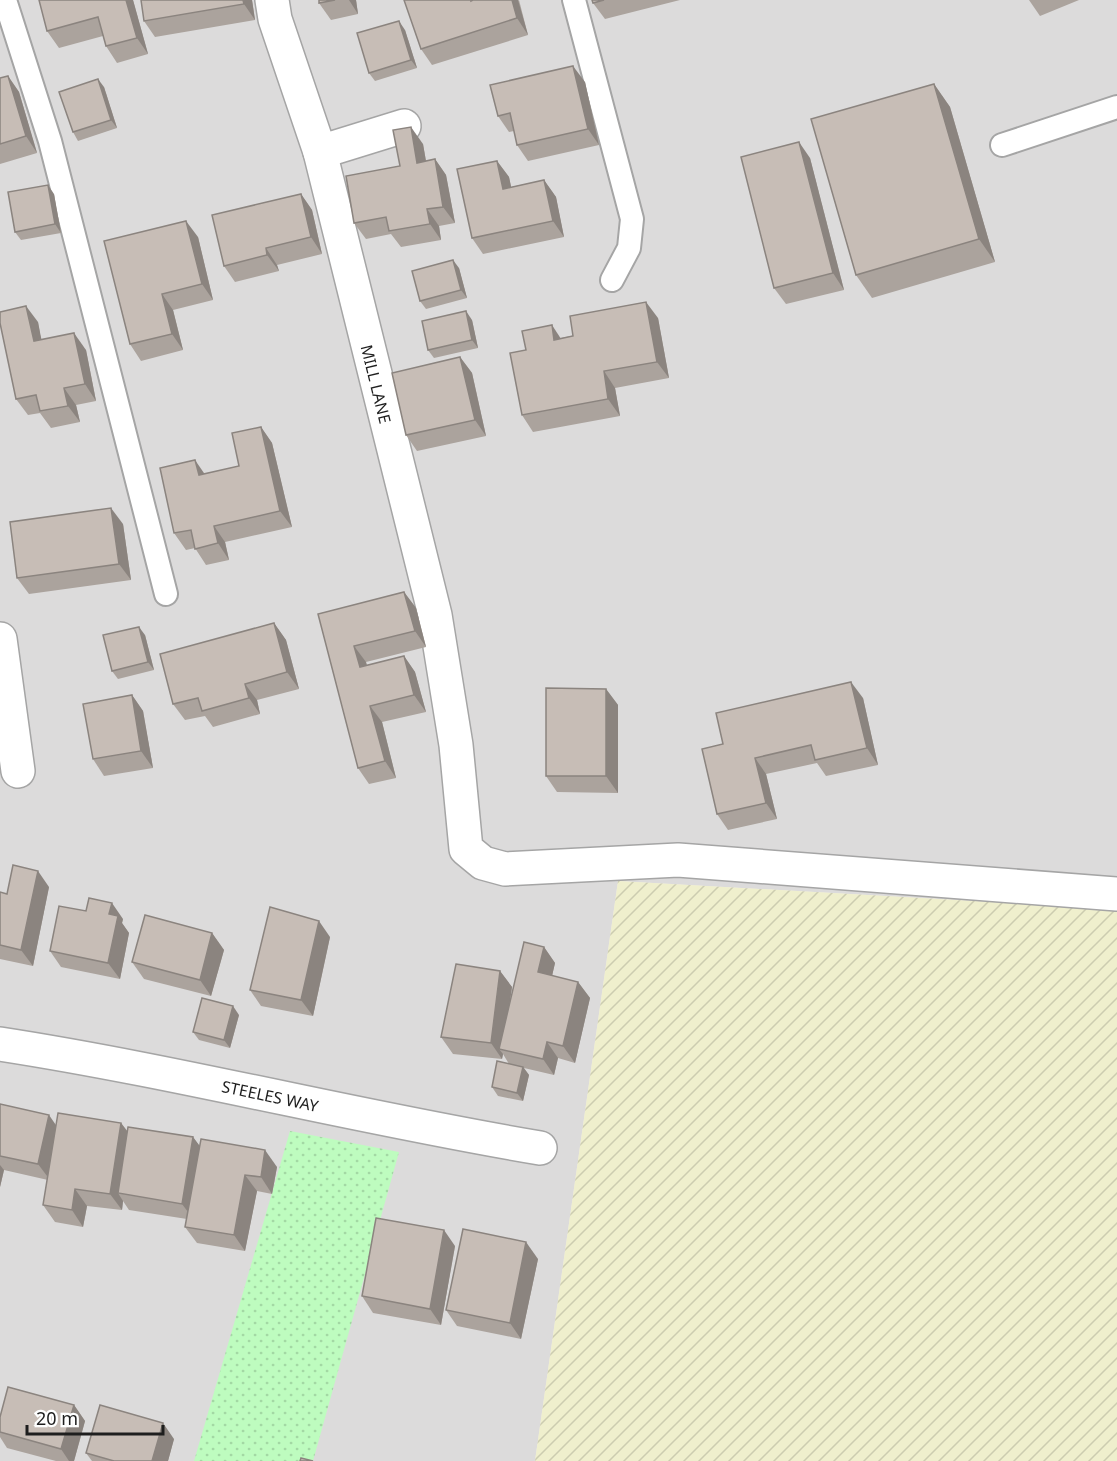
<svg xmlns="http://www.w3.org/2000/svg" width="1117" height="1461" font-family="'Noto Sans',sans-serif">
<defs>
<pattern id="farmland-furrows" width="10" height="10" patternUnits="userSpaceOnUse" patternTransform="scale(1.5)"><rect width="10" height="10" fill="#efefcd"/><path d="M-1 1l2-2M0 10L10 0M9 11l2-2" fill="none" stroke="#ccccb0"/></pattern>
<pattern id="park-dots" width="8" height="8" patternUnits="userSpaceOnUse" patternTransform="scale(1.5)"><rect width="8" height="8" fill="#befcbf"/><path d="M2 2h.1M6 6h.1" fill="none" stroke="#a3d8a4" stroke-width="1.8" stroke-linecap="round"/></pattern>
</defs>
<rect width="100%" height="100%" fill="#efebe3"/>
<!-- residential -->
<path fill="#dcdbdb" d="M0 0H1117V909L618 881 535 1461H0Z"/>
<!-- farmland -->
<path fill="url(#farmland-furrows)" d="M618 881 1117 909V1461H535Z"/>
<!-- park -->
<path fill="url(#park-dots)" d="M290 1131 399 1152 313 1461H194Z"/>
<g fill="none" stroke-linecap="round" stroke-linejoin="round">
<defs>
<g id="lane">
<path d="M5 0 50 141 166 594"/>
<path d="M574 0 632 219 629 248 612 280"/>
<path d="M1002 145 1117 107"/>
</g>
<g id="street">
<path d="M272 0 275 19 320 152 435 615 456 745 466 849 483 863 505 869 678 860 1117 894"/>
<path d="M320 152 404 126"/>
<path d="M0 639 18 771"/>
<path d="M0 1044C181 1072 359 1118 540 1148"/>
</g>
</defs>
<!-- lane casing -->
<use href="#lane" stroke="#a5a5a5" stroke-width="26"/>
<!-- street casing -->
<use href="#street" stroke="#a5a5a5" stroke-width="36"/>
<!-- lane -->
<use href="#lane" stroke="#fff" stroke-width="22"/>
<!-- street -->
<use href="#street" stroke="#fff" stroke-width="33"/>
</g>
<!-- wall -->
<g fill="#aba39d">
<path d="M39 0H133L148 54 117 63 106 46 103 36 59 48 47 31Z"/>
<path d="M252 0 255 20 155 37 144 21Z"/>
<path d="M319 0H356L358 14 331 20 319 3Z"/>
<path d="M519 0 528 35 432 65 421 49Z"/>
<path d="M592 0H680L605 19 593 3Z"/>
<path d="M1029 0H1079L1040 16Z"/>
<path d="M405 30 417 68 375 81 369 73Z"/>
<path d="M8 76 19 92 37 153 0 164V78Z"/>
<path d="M585 82 599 145 528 161 517 145 514 131 509 132 498 116Z"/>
<path d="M934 84 950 107 995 262 872 298 856 275Z"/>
<path d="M104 87 117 128 78 141 73 132Z"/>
<path d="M423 144 426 161 435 159 446 175 455 223 439 226 441 240 401 247 391 234 366 239 354 223 400 166Z"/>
<path d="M810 158 844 290 786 304 774 288Z"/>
<path d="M497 161 509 177 511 187 544 180 556 197 564 237 483 254 472 238Z"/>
<path d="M54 194 61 233 21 240 15 232Z"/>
<path d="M301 194 312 210 322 254 277 265 279 271 235 282 224 266Z"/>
<path d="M198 237 213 300 173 310 183 350 141 361 130 344Z"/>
<path d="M459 268 467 298 426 309 420 301Z"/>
<path d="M658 318 669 378 615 388 620 416 533 432 522 415 526 350 561 338Z"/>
<path d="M472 320 478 348 434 358 428 350Z"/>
<path d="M38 322 41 340 86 350 96 401 76 405 80 422 51 428 40 413 28 415 16 399Z"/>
<path d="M460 357 472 373 486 436 417 451 406 435Z"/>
<path d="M261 427 272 443 292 527 225 542 229 560 206 565 195 548 186 550 174 533 205 474 239 466Z"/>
<path d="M123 524 131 580 29 594 17 578Z"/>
<path d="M404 592 416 608 426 647 366 662 367 666 404 656 415 672 426 712 382 722 396 778 369 784 358 768 318 614Z"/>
<path d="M274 623 286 640 299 689 257 700 260 714 213 727 205 716 185 720 173 704Z"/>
<path d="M145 635 154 670 118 679 112 671Z"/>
<path d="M606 689 618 705V793L557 792 546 776Z"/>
<path d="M132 695 143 711 153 768 104 776 93 759Z"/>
<path d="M863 698 878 765 826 776 817 763 766 774 777 819 728 830 717 814 723 744Z"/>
<path d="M49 887 33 966 0 959V892L7 894Z"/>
<path d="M123 919 122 923 129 933 120 979 61 967 50 951Z"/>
<path d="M212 933 224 950 211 996 144 979 132 962Z"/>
<path d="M330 937 313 1016 261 1006 250 990Z"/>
<path d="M544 947 555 963 552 976 578 982 590 998 575 1063 558 1058 554 1075 524 1068 529 1075 523 1101 498 1096 492 1087 509 1064 503 1054 502 1059 453 1054 441 1037 500 971 512 987 510 1001Z"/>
<path d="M239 1015 230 1048 199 1040 193 1032Z"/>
<path d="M0 1104 56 1125 121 1123 128 1132 193 1137 200 1147 277 1167 272 1194 257 1191 245 1251 197 1243 185 1227 187 1219 129 1210 123 1201 122 1210 87 1206 83 1227 55 1222 43 1205 48 1180 4 1170 0 1187Z"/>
<path d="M455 1246 441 1325 373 1313 362 1296Z"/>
<path d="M538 1259 521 1339 457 1326 446 1310Z"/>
<path d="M74 1405 85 1421 74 1461H56L7 1448 0 1437V1417Z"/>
<path d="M174 1439 168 1461H92L86 1453Z"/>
</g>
<!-- shaded-wall -->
<g fill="#8b847f">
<path d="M126 0H133L148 54 137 38Z"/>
<path d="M243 0H252L255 20 244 4Z"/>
<path d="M349 0H356L358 14Z"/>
<path d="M512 0H518L528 35 517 18Z"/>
<path d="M399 21 405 30 417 68 411 60Z"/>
<path d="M573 66 585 82 599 145 588 129Z"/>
<path d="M8 76 19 92 37 153 26 136Z"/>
<path d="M98 79 104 87 117 128 111 120Z"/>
<path d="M934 84 950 107 995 262 979 239Z"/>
<path d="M411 127 423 144 429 179 417 163Z"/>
<path d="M799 142 810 158 844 290 833 273Z"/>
<path d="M435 159 446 175 455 223 443 207Z"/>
<path d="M497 161 509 177 515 205 503 189Z"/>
<path d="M544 180 556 197 564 237 553 221Z"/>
<path d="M48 185 54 194 61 233 55 224Z"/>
<path d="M301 194 312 210 322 254 311 237Z"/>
<path d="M427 209 439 226 441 240 430 224Z"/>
<path d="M186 221 198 237 213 300 202 284Z"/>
<path d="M266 248 277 265 279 271 267 255Z"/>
<path d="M453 260 459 268 467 298 461 290Z"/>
<path d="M162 294 173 310 183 350 172 334Z"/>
<path d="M646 302 658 318 669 378 657 362Z"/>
<path d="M26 306 38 322 45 358 34 341Z"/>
<path d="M466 311 472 320 478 348 472 340Z"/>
<path d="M552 325 563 342 554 340Z"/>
<path d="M74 333 86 350 96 401 85 384Z"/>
<path d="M460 357 472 373 486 436 475 420Z"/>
<path d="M604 371 615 388 620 416 608 399Z"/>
<path d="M64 388 76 405 80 422 68 406Z"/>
<path d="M261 427 272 443 292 527 280 511Z"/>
<path d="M195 460 206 476 199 475Z"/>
<path d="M111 508 123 524 131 580 119 564Z"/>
<path d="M214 526 225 542 229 560 218 543Z"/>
<path d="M404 592 416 608 426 647 415 631Z"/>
<path d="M274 623 286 640 299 689 287 672Z"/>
<path d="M139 627 145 635 154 670 148 662Z"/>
<path d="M354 646 366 662 371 684 360 667Z"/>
<path d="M404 656 415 672 426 712 414 695Z"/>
<path d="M851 682 863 698 878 765 867 748Z"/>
<path d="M245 684 257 700 260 714 249 698Z"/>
<path d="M606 689 618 705V793L606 776Z"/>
<path d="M132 695 143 711 153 768 141 751Z"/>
<path d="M370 706 382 722 396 778 385 761Z"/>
<path d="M755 758 766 774 777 819 766 803Z"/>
<path d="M38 871 49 887 33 966 21 950Z"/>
<path d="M112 903 123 919 122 923 129 933 120 979 108 963 109 914Z"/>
<path d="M319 921 330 937 313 1016 301 1000Z"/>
<path d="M212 933 224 950 211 996 200 980Z"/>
<path d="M544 947 555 963 549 989 538 972Z"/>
<path d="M500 971 512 987 503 1050 499 1049 503 1054 502 1059 491 1043Z"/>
<path d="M578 982 590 998 575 1063 563 1046Z"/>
<path d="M233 1006 239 1015 230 1048 224 1040Z"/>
<path d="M547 1042 558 1058 554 1075 543 1059Z"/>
<path d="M523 1067 529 1075 523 1101 517 1093Z"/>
<path d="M49 1115 60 1131 50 1180 38 1164Z"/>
<path d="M121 1123 133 1139 118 1193 123 1201 122 1210 110 1194Z"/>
<path d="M193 1137 205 1153 194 1220 182 1204Z"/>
<path d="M265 1150 277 1167 272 1194 261 1177Z"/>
<path d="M0 1165 4 1170 0 1187Z"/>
<path d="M245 1175 257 1191 245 1251 234 1235Z"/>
<path d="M75 1189 87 1206 83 1227 72 1210Z"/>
<path d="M444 1230 455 1246 441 1325 430 1309Z"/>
<path d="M526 1242 538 1259 521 1339 510 1323Z"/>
<path d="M74 1405 85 1421 74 1461H69L61 1449Z"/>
<path d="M163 1423 174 1439 168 1461H152Z"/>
</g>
<!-- building -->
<g fill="#c7bdb6" stroke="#8b847f" stroke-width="1.5">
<path d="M39 0H126L137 38 106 46 98 17 47 31Z"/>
<path d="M141 0H243L244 4 144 21Z"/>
<path d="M319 0H335L319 3Z"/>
<path d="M404 0H471V1L473 0H512L517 18 421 49Z"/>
<path d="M592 0H604L593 3Z"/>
<path d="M399 21 411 60 369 73 357 33Z"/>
<path d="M573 66 588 129 517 145 510 113 498 116 490 85Z"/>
<path d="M8 76 26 136 0 144V78Z"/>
<path d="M98 79 111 120 73 132 59 92Z"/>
<path d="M934 84 979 239 856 275 811 119Z"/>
<path d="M411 127 417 163 435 159 443 207 427 209 430 224 389 231 386 217 354 223 346 176 400 166 393 130Z"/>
<path d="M799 142 833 273 774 288 741 157Z"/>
<path d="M497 161 503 189 544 180 553 221 472 238 457 169Z"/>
<path d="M48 185 55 224 15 232 8 192Z"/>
<path d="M301 194 311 237 266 248 267 255 224 266 212 215Z"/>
<path d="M186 221 202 284 162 294 172 334 130 344 104 241Z"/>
<path d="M453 260 461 290 420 301 412 271Z"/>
<path d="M646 302 657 362 604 371 608 399 522 415 510 353 526 350 522 331 552 325 554 340 573 336 570 316Z"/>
<path d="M26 306 34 341 74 333 85 384 64 388 68 406 40 411 36 395 16 399 0 323V312Z"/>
<path d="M466 311 472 340 428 350 422 321Z"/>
<path d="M460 357 475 420 406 435 392 373Z"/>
<path d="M261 427 280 511 214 526 218 543 195 549 191 530 174 533 160 468 195 460 199 475 239 466 232 433Z"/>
<path d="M111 508 119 564 17 578 10 522Z"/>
<path d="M404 592 415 631 354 646 360 667 404 656 414 695 370 706 385 761 358 768 318 614Z"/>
<path d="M274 623 287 672 245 684 249 698 202 711 198 698 173 704 160 654Z"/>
<path d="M139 627 148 662 112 671 103 635Z"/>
<path d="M851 682 867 748 815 760 811 745 755 758 766 803 717 814 702 749 723 744 716 713Z"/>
<path d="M546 688 606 689V776H546Z"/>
<path d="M132 695 141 751 93 759 83 704Z"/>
<path d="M13 865 38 871 21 950 0 945V892L7 894Z"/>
<path d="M89 898 112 903 109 914 118 916 108 963 50 951 59 906 86 911Z"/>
<path d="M270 907 319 921 301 1000 250 990Z"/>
<path d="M145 915 212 933 200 980 132 962Z"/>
<path d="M524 942 544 947 538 972 578 982 563 1046 547 1042 543 1059 499 1049Z"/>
<path d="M456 964 500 971 491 1043 441 1037Z"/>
<path d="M202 998 233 1006 224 1040 193 1032Z"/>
<path d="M497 1061 523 1067 517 1093 492 1087Z"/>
<path d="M0 1104 49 1115 38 1164 0 1156Z"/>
<path d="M58 1113 121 1123 110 1194 75 1189 72 1210 43 1205Z"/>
<path d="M128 1127 193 1137 182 1204 118 1193Z"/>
<path d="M201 1139 265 1150 261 1177 245 1175 234 1235 185 1227Z"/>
<path d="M376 1218 444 1230 430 1309 362 1296Z"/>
<path d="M463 1229 526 1242 510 1323 446 1310Z"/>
<path d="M8 1387 74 1405 61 1449 0 1432V1417Z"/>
<path d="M100 1405 163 1423 152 1461H114L86 1453Z"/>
<path d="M301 1458 313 1461H300Z"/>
</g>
<g text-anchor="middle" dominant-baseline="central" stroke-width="4.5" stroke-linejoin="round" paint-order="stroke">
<!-- street labels -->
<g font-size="16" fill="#1e1e1e" stroke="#fff">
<text transform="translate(376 384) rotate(76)">MILL LANE</text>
<text transform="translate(270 1096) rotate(12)">STEELES WAY</text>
</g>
</g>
<!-- scale -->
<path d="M27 1425v9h136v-9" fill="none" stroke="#1e1e1e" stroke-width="3"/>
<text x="36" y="1425" font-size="18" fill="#1e1e1e" stroke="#ffffff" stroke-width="4.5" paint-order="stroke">20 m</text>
</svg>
